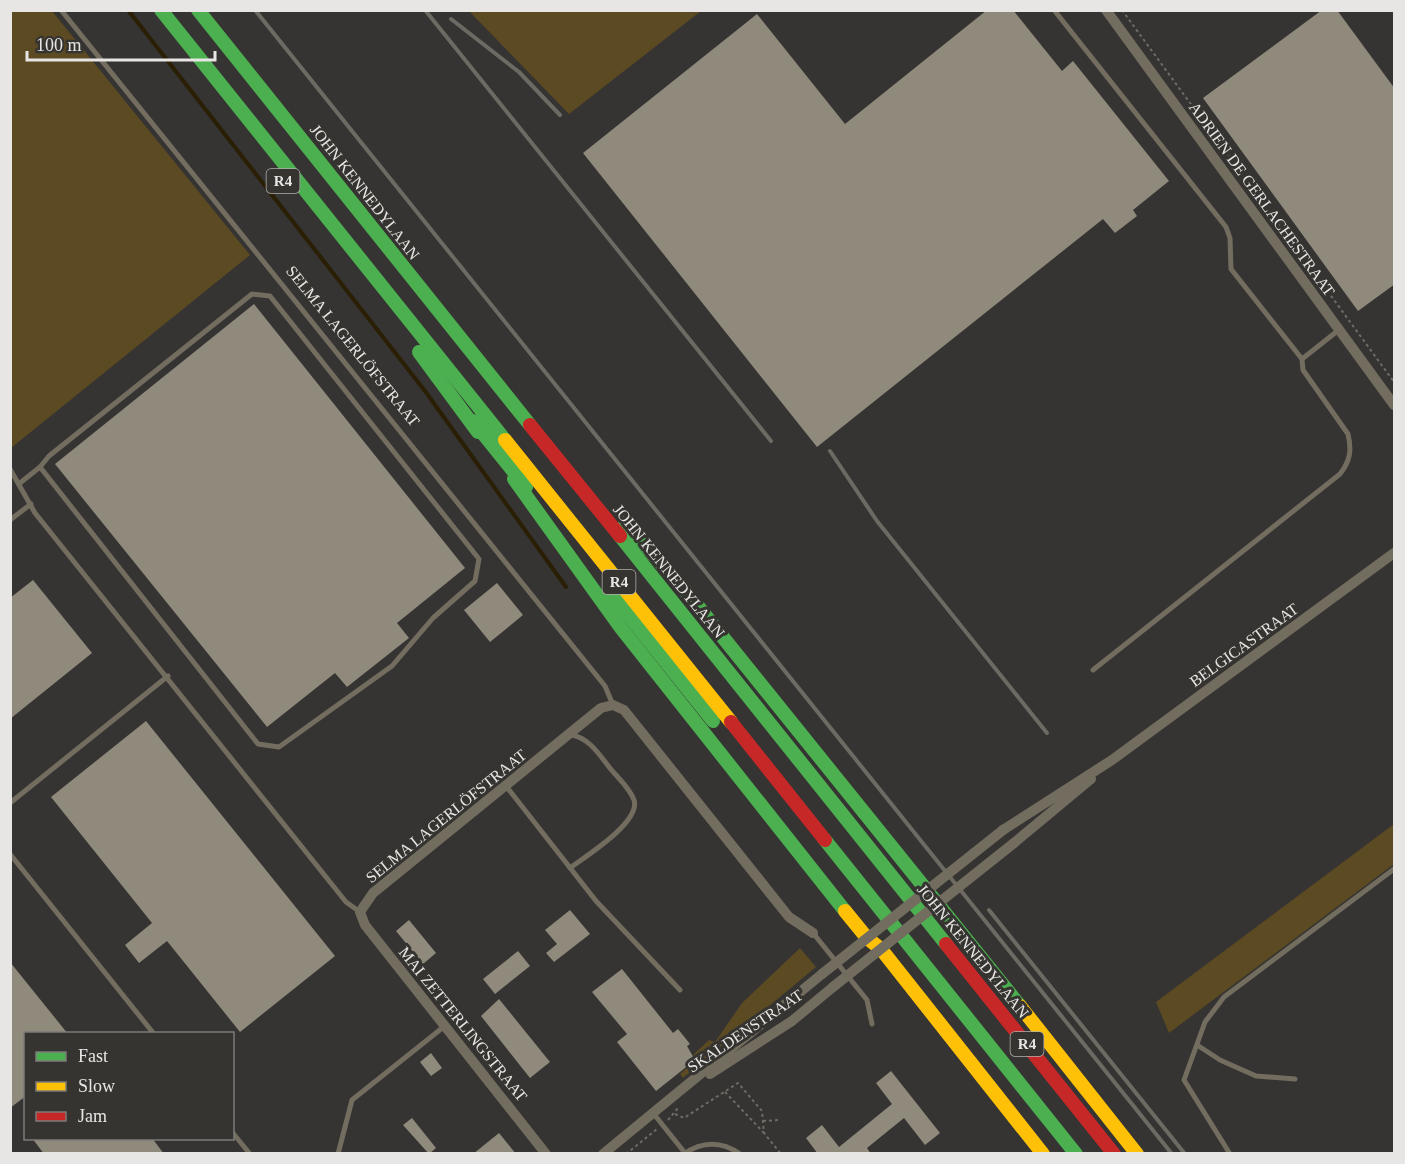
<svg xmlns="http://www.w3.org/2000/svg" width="1405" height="1164" font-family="Georgia,serif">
<rect width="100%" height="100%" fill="#353432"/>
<!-- green -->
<g fill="#5c4a23">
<path d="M11 10 52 11 250 255 11 448Z"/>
<path d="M469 11H701L569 114Z"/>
<path d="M1394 824V864L1169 1033 1156 1002Z"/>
<path d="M800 948 816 967 683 1078 680 1074 696 1060 693 1055 709 1040 715 1042 742 1003Z"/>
</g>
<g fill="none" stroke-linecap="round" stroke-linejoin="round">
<!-- stream -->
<path stroke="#2a1f04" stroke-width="4" d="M128 10 425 391 566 587"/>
</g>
<!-- building -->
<g fill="#908a7d">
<path d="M987 10H1013L1062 71 1073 61 1169 181 1133 210 1137 216 1115 233 1103 219 817 447 583 153 757 14 845 124Z"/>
<path d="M1322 10H1337L1395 89V284L1358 311 1203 98Z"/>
<path d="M254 304 465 568 397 623 409 638 347 687 335 673 267 727 55 464Z"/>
<path d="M33 580 92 653 10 719V598Z"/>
<path d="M497 583 523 615 490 642 464 610Z"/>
<path d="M146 721 335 956 240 1032 167 941 139 963 125 945 152 923 51 797Z"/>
<path d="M570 910 590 934 554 962 546 953 557 944 545 930Z"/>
<path d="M409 920 436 953 423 964 396 931Z"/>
<path d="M518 951 530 966 495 994 483 979Z"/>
<path d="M10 962 68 1034H26V1096L10 1108Z"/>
<path d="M622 969 673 1033 678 1029 690 1044 687 1046 695 1060 656 1091 617 1042 627 1034 592 992Z"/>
<path d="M499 999 550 1062 530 1078 481 1016Z"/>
<path d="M431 1053 442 1068 431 1076 420 1062Z"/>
<path d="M891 1071 940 1133 925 1145 904 1118 867 1148 871 1154H818L806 1138 822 1125 839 1147 892 1104 876 1083Z"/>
<path d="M412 1118 436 1148 429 1154 403 1125Z"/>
<path d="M499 1133 516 1154H473Z"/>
<path d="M32 1138H152L164 1154H44Z"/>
</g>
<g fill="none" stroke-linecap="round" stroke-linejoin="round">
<!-- path -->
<g stroke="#6e6b64" stroke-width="2" stroke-dasharray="3 3" stroke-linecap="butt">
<path d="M1122 10 1394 382"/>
<path d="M725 1092 764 1133"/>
<path d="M675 1114 684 1118 738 1083 762 1111 764 1133 781 1154"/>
<path d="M668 1120 678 1108"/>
<path d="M763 1121 780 1120"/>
<path d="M626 1154 657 1129"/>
</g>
<!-- lane -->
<g stroke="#736d60" stroke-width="5">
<path d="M61 10 605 686 613 705"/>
<path d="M1054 10 1226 227 1230 238 1231 269 1302 359"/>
<path d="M10 469 35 513 346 902 360 912"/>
<path d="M20 483 40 467 49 456 252 294 270 296 479 559 475 581 433 618 392 666 279 747 258 744 40 467"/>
<path d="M10 520 31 504"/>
<path d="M1093 670 1340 474C1350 461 1352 451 1348 434L1303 370 1302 359 1340 329"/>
<path d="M506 786 596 901 680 990"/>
<path d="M10 803 168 676"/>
<path d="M10 854 154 1034"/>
<path d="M570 868C586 856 641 822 634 800 630 788 616 776 609 767 599 754 588 737 571 735"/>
<path d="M813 933 867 1000 872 1024"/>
<path d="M1197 1045 1220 1060 1256 1076 1295 1079"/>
<path d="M653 1113 685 1153"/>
<path d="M232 1132 250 1154"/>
<path d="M338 1154 352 1100 446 1025"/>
<path d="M684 1154C702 1141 722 1141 740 1154"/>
<path d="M1230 1154 1184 1080 1205 1022 1224 997 1394 869"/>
</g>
<!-- street -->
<g stroke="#736d60" stroke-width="10">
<path d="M1106 10 1394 405"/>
<path d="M1003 830 1112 760 1394 553"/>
<path d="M1014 843 1091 779"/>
<path d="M710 1074 792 1021 833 987"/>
<path d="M546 1154 365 925 360 912 373 893 601 708 613 705 624 710 789 917 813 933"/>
<path d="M603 1154 822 974"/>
</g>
<!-- fast -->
<g stroke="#4caf50" stroke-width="14">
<path d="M161 10 505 440"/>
<path d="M198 10 530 425"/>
<path d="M419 352 478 432"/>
<path d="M473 421 526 487"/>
<path d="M514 479 621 628 845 911"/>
<path d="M625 523 680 584 1020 1006"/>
<path d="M620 536 946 944"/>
<path d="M613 596 713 721"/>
<path d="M825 840 1076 1154"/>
</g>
<!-- slow -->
<g stroke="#ffc107" stroke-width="14">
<path d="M505 440 731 722"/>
<path d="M845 911 867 938 881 949 1043 1154"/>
<path d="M1020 1006 1137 1154"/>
</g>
<!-- jam -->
<g stroke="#c62828" stroke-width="14">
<path d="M530 425 620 536"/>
<path d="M731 722 825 840"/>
<path d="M946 944 1114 1154"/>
</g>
<!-- rail -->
<g stroke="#6c6a62" stroke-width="4">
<path d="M255 10 1172 1154"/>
<path d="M425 10 771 441"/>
<path d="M451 19 519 72 560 115"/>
<path d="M830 451 877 521 1047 733"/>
<path d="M989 910 1185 1154"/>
</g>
<!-- street-bridge -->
<g stroke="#736d60" stroke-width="10">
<path d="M822 974 1003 830"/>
<path d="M833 987 1014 843"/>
</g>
</g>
<g text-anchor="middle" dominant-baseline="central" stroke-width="6" stroke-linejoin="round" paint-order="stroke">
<!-- shield labels -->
<g fill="#363431" stroke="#b2b1ae" stroke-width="1.5">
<rect x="266.5" y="169" width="33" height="24" rx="4.5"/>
<rect x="602.5" y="570" width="33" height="24" rx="4.5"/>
<rect x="1010.5" y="1032" width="33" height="24" rx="4.5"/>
</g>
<g font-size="15" font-weight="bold" fill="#e7e6e4">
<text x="283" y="181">R4</text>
<text x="619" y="582">R4</text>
<text x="1027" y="1044">R4</text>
</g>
<!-- street labels -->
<g font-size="16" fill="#e7e6e4" stroke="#363431">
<text transform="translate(365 192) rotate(52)">JOHN KENNEDYLAAN</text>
<text transform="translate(1262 199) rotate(54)">ADRIEN DE GERLACHESTRAAT</text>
<text transform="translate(353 346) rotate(51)">SELMA LAGERLÖFSTRAAT</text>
<text transform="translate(669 571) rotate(51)">JOHN KENNEDYLAAN</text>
<text transform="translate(1244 645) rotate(-36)">BELGICASTRAAT</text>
<text transform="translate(446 816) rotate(-39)">SELMA LAGERLÖFSTRAAT</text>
<text transform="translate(973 951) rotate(51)">JOHN KENNEDYLAAN</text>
<text transform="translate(463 1024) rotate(51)">MAI ZETTERLINGSTRAAT</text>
<text transform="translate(745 1031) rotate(-34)">SKALDENSTRAAT</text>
</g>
</g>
<!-- border -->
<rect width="1405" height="1164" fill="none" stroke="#e7e6e4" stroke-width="24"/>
<!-- legend -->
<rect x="24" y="1032" width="210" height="108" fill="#363431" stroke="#7d7b79" stroke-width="1.5"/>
<rect x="36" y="1052" width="30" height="9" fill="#4caf50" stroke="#7d7b79" stroke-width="1.5"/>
<text x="78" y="1062" font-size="18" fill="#e7e6e4">Fast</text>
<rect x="36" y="1082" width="30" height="9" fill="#ffc107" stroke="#7d7b79" stroke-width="1.5"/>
<text x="78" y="1092" font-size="18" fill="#e7e6e4">Slow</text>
<rect x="36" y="1112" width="30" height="9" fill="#c62828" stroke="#7d7b79" stroke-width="1.5"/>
<text x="78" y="1122" font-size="18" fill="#e7e6e4">Jam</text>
<!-- scale -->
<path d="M27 51v9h188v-9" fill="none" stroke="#e7e6e4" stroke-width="3"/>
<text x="36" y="51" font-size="18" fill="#e7e6e4" stroke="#363431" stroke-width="4.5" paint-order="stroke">100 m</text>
</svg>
